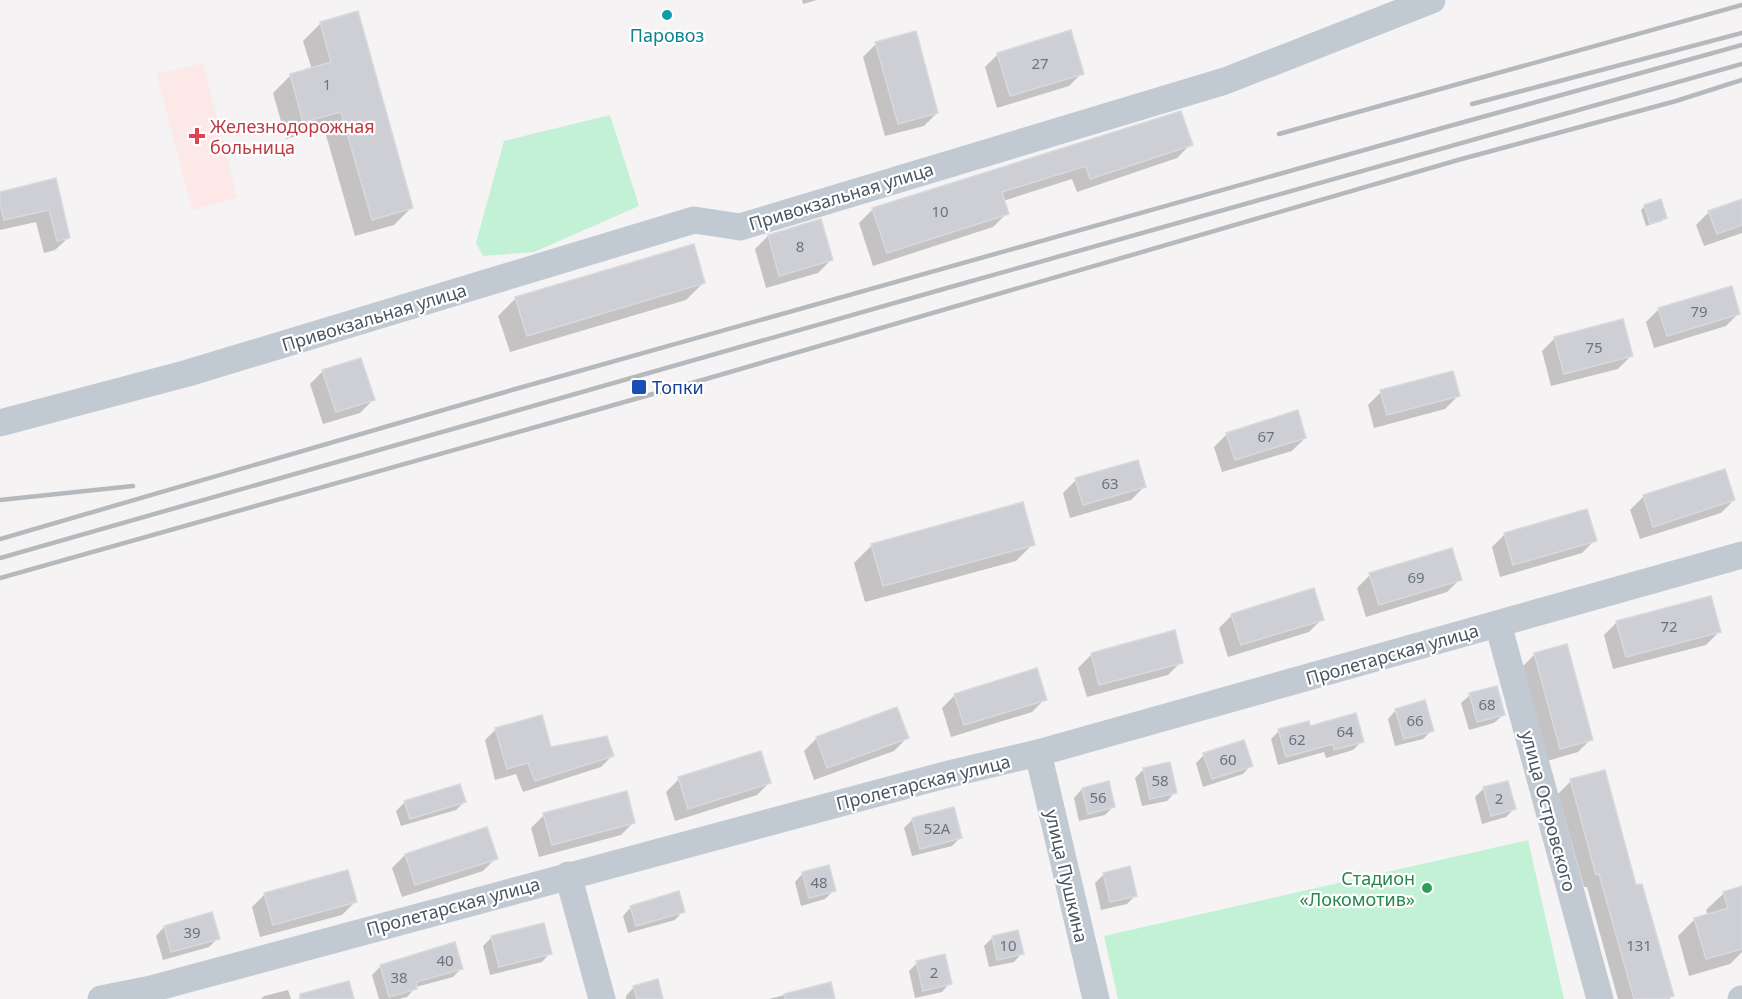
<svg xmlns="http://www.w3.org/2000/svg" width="1742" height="999" font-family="'Noto Sans',sans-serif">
<rect width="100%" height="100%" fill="#f5f3f3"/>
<!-- medical -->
<path fill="#fce8e6" d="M203 63 237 198 192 210 157 74Z"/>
<!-- green -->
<g fill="#c3f1d5">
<path d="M610 115 639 206 534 252 483 256 476 243 504 141Z"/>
<path d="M1528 840 1564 999H1118L1104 936Z"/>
</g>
<!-- shadow -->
<g fill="#0003">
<path d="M802 0H817L803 4Z"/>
<path d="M321 23 411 208 394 225 355 236 324 128 286 139 273 93 291 75 312 70 303 41Z"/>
<path d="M876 44 937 113 924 126 885 136 863 57Z"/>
<path d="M998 54 1082 73 1069 86 997 108 985 67Z"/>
<path d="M1191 144 1177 158 1077 192 1072 179 1003 201 1007 213 993 227 873 266 859 223 873 209Z"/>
<path d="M55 180 69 237 55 250 44 253 36 222 0 230V193Z"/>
<path d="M1742 200V233L1704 246 1696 225 1709 212Z"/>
<path d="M1645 206 1665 217 1662 221 1646 226 1641 210Z"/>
<path d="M820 221 831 260 818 273 766 288 755 249 768 236Z"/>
<path d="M703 283 686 300 510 352 498 316 516 298Z"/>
<path d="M1659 309 1739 313 1726 326 1654 348 1646 322Z"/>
<path d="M1555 338 1631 356 1618 369 1551 386 1542 351Z"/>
<path d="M323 371 373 400 360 413 323 424 310 384Z"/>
<path d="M1381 392 1458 396 1445 409 1374 428 1368 405Z"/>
<path d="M1227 434 1305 438 1292 451 1222 472 1214 447Z"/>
<path d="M1724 471 1734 500 1721 513 1640 539 1630 510 1643 497Z"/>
<path d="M1076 480 1144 487 1131 500 1070 518 1063 493Z"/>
<path d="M1505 534 1595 540 1582 553 1500 577 1492 547Z"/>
<path d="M1033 544 1016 561 865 602 854 563 872 545Z"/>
<path d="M1370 575 1460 579 1447 592 1366 617 1357 588Z"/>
<path d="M1232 615 1322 619 1309 632 1228 657 1219 628Z"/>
<path d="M1617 622 1719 632 1706 645 1613 669 1604 635Z"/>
<path d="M1535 654 1591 739 1578 752 1547 761 1522 667Z"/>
<path d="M1091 655 1181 662 1168 675 1087 697 1078 668Z"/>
<path d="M955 695 1045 699 1032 712 951 737 942 708Z"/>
<path d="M1470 695 1503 715 1494 723 1469 730 1461 703Z"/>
<path d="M1396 710 1432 730 1423 739 1395 746 1388 719Z"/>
<path d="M1309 728 1362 741 1353 750 1326 758 1324 752 1278 765 1271 739 1279 731Z"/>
<path d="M496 729 550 749 612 756 601 767 523 792 516 774 495 780 485 740Z"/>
<path d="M817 738H907L894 751 814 780 804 751Z"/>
<path d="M1204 755 1251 765 1243 774 1203 787 1196 763Z"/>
<path d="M1144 769 1175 792 1167 801 1142 806 1135 778Z"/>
<path d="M679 779 770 782 757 795 675 821 666 792Z"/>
<path d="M1571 781 1635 887 1672 996 1669 999H1618L1587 887H1584L1558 794Z"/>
<path d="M1484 788 1514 809 1506 817 1482 824 1475 797Z"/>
<path d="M1082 789 1114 806 1105 815 1079 821 1074 798Z"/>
<path d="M405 802H464L456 810 401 826 396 811Z"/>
<path d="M544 815 634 822 621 835 539 857 531 828Z"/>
<path d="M913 819 960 838 952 846 912 856 904 828Z"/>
<path d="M405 855 496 858 483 871 402 897 392 868Z"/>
<path d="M1129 868 1136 895 1127 904 1101 910 1095 883 1103 875Z"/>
<path d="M803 873 834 890 825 899 801 906 795 882Z"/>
<path d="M1742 888V952L1730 964 1689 976 1678 936 1695 919 1708 915 1706 910 1724 893Z"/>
<path d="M265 894 355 902 342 915 260 937 252 907Z"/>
<path d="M631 907 683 911 675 920 628 933 623 916Z"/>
<path d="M164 927 218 938 209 947 163 960 156 936Z"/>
<path d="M492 937 550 953 542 962 490 975 483 946Z"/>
<path d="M992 938 1022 953 1014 962 989 967 984 946Z"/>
<path d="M917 963 950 983 942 992 915 998 909 971Z"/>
<path d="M381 966 461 969 453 977 416 987 407 997 399 999H379L372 975Z"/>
<path d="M830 983 834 999H769Z"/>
<path d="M634 987 662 999H626V996Z"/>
<path d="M288 990 291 999H261L264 996Z"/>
</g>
<!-- building -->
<g fill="#cdcfd5" stroke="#d7d9de" stroke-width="1.5">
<path d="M358 11 413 208 372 220 341 112 303 122 290 74 331 62 320 22Z"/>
<path d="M1071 30 1084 74 1010 96 997 53Z"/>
<path d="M916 31 938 113 898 124 875 42Z"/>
<path d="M1181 111 1193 145 1090 179 1086 166 1002 192 1009 214 887 253 872 208Z"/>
<path d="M56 178 70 238 57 241 49 210 4 220 0 204V192Z"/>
<path d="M1661 199 1667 218 1650 224 1644 205Z"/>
<path d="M1742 199V225L1717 234 1708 211Z"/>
<path d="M821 219 833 260 779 276 768 235Z"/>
<path d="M694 244 705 283 527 336 515 297Z"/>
<path d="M1732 286 1740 314 1667 336 1658 308Z"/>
<path d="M1623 319 1633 356 1564 374 1554 337Z"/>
<path d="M361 358 375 400 336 412 322 370Z"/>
<path d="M1453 371 1460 396 1387 415 1380 390Z"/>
<path d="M1298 410 1306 438 1235 460 1226 433Z"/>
<path d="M1138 460 1146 487 1083 505 1075 478Z"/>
<path d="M1725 469 1735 500 1653 527 1643 495Z"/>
<path d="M1023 502 1035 545 883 586 871 544Z"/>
<path d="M1587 509 1597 541 1513 565 1504 533Z"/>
<path d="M1452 548 1462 580 1379 605 1369 573Z"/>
<path d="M1314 588 1324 620 1241 645 1231 614Z"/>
<path d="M1711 596 1721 632 1626 657 1616 621Z"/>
<path d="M1175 630 1183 663 1099 685 1091 653Z"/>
<path d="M1567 644 1593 740 1560 749 1534 653Z"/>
<path d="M1037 668 1047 700 964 725 954 694Z"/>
<path d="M1497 686 1505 715 1477 722 1469 693Z"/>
<path d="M1425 700 1434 731 1404 739 1395 709Z"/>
<path d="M897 707 909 738 827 768 816 737Z"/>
<path d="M1356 713 1364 742 1334 750 1333 744 1286 757 1278 729 1309 721 1310 726Z"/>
<path d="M542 715 551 747 607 736 614 756 535 781 528 763 507 769 495 728Z"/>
<path d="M1244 740 1253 766 1212 779 1203 753Z"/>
<path d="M761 751 771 783 688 809 678 777Z"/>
<path d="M1170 762 1177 793 1150 799 1143 768Z"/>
<path d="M1605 770 1636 885 1642 884 1674 996 1663 999H1634L1599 874 1596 875 1570 779Z"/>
<path d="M1109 781 1115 807 1088 814 1082 788Z"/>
<path d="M1508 781 1516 809 1491 816 1483 787Z"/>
<path d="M460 784 466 802 410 819 404 801Z"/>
<path d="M627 791 635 823 552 845 543 813Z"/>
<path d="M954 807 962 838 920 849 912 818Z"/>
<path d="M487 827 498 859 415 885 405 854Z"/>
<path d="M829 865 836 891 809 898 802 872Z"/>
<path d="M1130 866 1137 896 1110 902 1103 873Z"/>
<path d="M348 870 357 902 273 925 264 893Z"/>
<path d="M1742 886V949L1706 959 1694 918 1728 908 1723 892Z"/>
<path d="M679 891 685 912 636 926 630 906Z"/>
<path d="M212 912 220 939 171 952 164 926Z"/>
<path d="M544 923 552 954 499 967 491 936Z"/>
<path d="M1018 930 1024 954 997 960 992 936Z"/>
<path d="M455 942 463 969 416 982 417 989 389 997 380 965Z"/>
<path d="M945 954 952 984 923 991 916 961Z"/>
<path d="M658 979 663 999H637L633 986Z"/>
<path d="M349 981 354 999H300V994Z"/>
<path d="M831 982 835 999H785L784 994Z"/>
</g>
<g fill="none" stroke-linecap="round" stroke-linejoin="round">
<!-- minor -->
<g stroke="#c1cad2" stroke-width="27">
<path d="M0 423 188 373 694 220 740 227 1225 81 1432 0"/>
<path d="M1498 624 1600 999"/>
<path d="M1038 753 1096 999"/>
<path d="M568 875 602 999"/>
<path d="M101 999 151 989 945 775 1038 753 1742 555"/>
<path d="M1741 999H1742"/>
</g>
<!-- rail -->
<g stroke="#b5b8bd" stroke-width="4.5">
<path d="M1472 104 1742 33"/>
<path d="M1279 134 1742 5"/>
<path d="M0 500 133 486"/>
<path d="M0 539 519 388 1446 127 1742 45"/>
<path d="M0 558 947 288 1742 64"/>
<path d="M0 578 706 379 1458 160 1676 101 1742 80"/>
</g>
</g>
<!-- markers -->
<circle fill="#0f9aa8" stroke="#fff" stroke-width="2" cx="667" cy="15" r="6"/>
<path fill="#e0444e" stroke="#fff" stroke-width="2" d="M194 127h6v6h6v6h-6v6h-6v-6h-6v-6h6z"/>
<rect fill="#1a4fb4" stroke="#fff" stroke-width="2" x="631" y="379" width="16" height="16" rx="3"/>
<circle fill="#2e9e5b" stroke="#fff" stroke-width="2" cx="1427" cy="888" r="6"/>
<g text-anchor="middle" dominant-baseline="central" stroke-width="4.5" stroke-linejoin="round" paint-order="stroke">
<!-- number labels -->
<g font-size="15" fill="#6b747e">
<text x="1040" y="63">27</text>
<text x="327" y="84">1</text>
<text x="940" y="211">10</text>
<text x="800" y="246">8</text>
<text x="1699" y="311">79</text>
<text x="1594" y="347">75</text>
<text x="1266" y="436">67</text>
<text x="1110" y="483">63</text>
<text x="1416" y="577">69</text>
<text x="1669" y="626">72</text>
<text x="1487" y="704">68</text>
<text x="1415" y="720">66</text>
<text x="1345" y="731">64</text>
<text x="1297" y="739">62</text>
<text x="1228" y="759">60</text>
<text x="1160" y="780">58</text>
<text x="1098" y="797">56</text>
<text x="1499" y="798">2</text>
<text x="937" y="828">52А</text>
<text x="819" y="882">48</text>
<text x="192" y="932">39</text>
<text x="1008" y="945">10</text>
<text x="1639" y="945">131</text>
<text x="445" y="960">40</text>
<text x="934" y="972">2</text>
<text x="399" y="977">38</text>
</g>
<!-- culture labels -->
<g font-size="18" fill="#0d838f" stroke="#fff">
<text x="667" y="35">Паровоз</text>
</g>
<!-- health labels -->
<g font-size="18" fill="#be3a42" stroke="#fff" text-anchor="start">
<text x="210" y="126">Железнодорожная<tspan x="210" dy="21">больница</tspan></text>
</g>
<!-- street labels -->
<g font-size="18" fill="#4a5661" stroke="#fff">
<text transform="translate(841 196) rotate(-17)">Привокзальная улица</text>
<text transform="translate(374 317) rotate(-17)">Привокзальная улица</text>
<text transform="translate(1392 654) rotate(-16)">Пролетарская улица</text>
<text transform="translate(923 782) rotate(-14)">Пролетарская улица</text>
<text transform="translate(1549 811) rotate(75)">улица Островского</text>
<text transform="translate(1067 876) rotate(77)">улица Пушкина</text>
<text transform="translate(453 906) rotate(-15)">Пролетарская улица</text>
</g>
<!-- transit labels -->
<g font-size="18" fill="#164399" stroke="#fff" text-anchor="start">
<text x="652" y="387">Топки</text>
</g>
<!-- leisure labels -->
<g font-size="18" fill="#27864d" stroke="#fff" text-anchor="end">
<text x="1415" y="878">Стадион<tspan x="1415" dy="21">«Локомотив»</tspan></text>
</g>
</g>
</svg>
